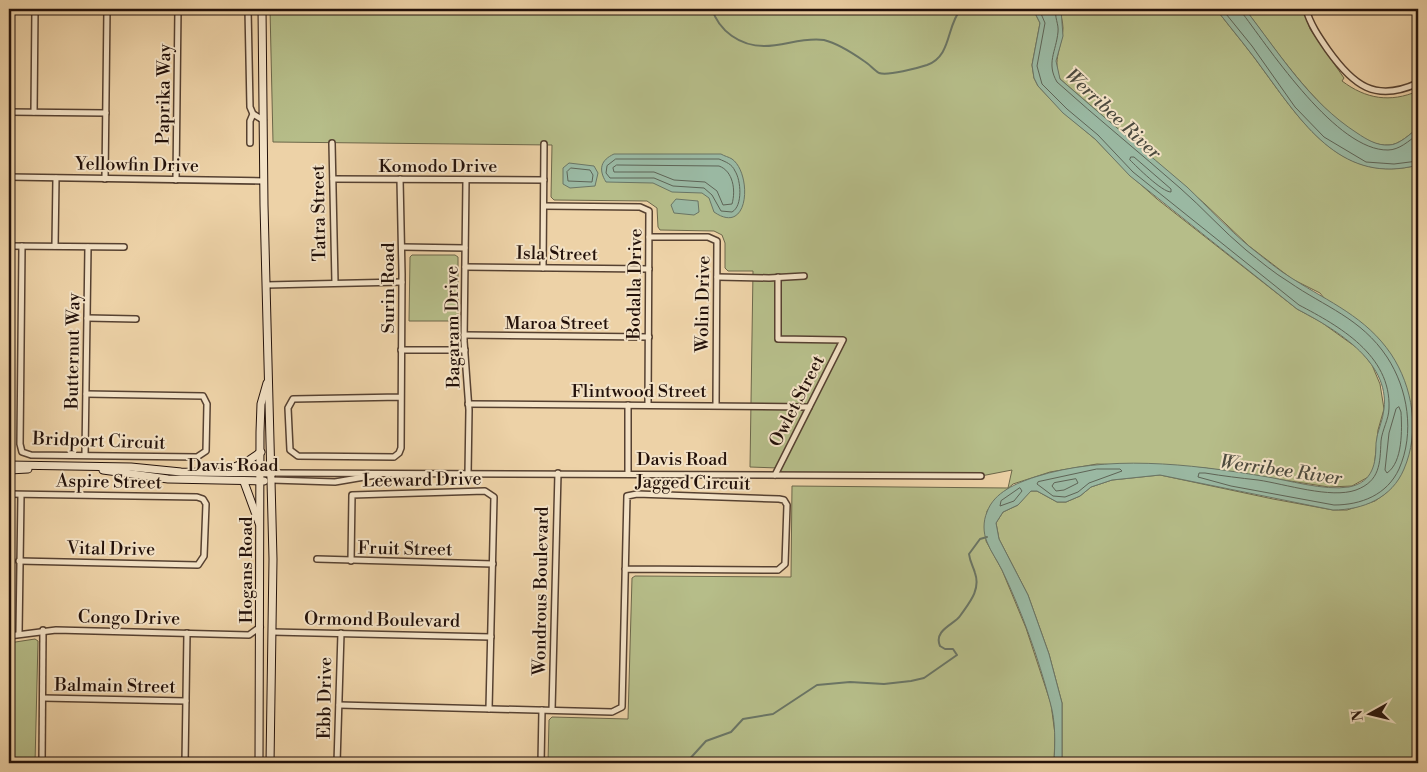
<svg xmlns="http://www.w3.org/2000/svg" width="1427" height="772" font-family="'Libre Bodoni',serif">
<rect width="100%" height="100%" fill="#edd2a7"/>
<filter id="stains"><feTurbulence type="fractalNoise" baseFrequency=".004" numOctaves="4"/><feColorMatrix values="0 0 0 0 .2 0 0 0 0 .09 0 0 0 0 .02 0 0 0 .5 -.17"/></filter>
<radialGradient id="worn" r=".72"><stop offset=".6" stop-color="#630" stop-opacity="0"/><stop offset="1" stop-color="#630" stop-opacity=".3"/></radialGradient>
<!-- green -->
<g fill="#b6bd89" stroke="#6c674a">
<path d="M270 9H1033L1040 23 1032 65 1034 78 1038 86 1064 113 1095 139 1130 175 1157 199 1297 309 1321 322 1360 350 1372 365 1380 384 1384 409 1378 430 1374 469 1370 476 1352 486 1329 487 1205 468 1097 464 1050 472 1013 484 997 498 987 511 986 541 1002 570 1026 628 1051 704 1055 734 1054 763H548L549 720 552 717 628 719 632 578 635 576 791 577 792 486 1008 488 1012 470 981 476 775 475 778 468 750 467 753 271H728L725 268V243L722 235 714 231 660 230 658 227 657 208 647 201 554 200 551 197 552 145 273 142Z"/>
<path d="M1061 9H1216C1233 31 1251 52 1267 75 1305 127 1344 184 1418 165V763H1062V703L1049 654 1028 595 999 539 996 523 1003 512 1018 505 1030 491H1037L1057 502H1066L1080 496 1091 487 1112 480 1160 475 1273 499 1333 510H1347L1375 501 1386 493 1411 444 1412 410 1320 293 1292 279 1249 246 1205 204 1060 79C1052 60 1062 47 1063 28 1063 21 1060 16 1061 9Z"/>
<path d="M1245 9H1303L1310 29 1344 78 1342 81C1366 99 1390 103 1418 91V128C1410 134 1399 145 1389 145 1342 149 1271 43 1245 9Z"/>
<path d="M412 255H455L458 257V321H409L410 257Z"/>
<path d="M35 639 38 641 35 763H9V643Z"/>
</g>
<!-- water -->
<g fill="#9ab8a2" stroke="#6a7565">
<path d="M1033 9H1061L1063 36 1056 61 1060 79C1102 116 1145 151 1187 187 1208 207 1228 229 1250 247 1264 258 1278 270 1293 279 1329 302 1366 317 1391 354 1413 387 1420 432 1404 469 1392 498 1363 510 1333 510L1160 475 1112 480 1091 487 1080 496 1066 502H1057L1037 491H1031L1018 505 1003 512 996 523 999 539 1028 595 1049 654 1062 703V763H1054C1055 743 1056 722 1050 702 1038 657 1022 612 1002 570 997 560 991 552 987 542 983 533 983 521 987 512 994 492 1017 483 1035 477 1106 454 1190 464 1262 476 1288 480 1324 491 1349 487 1373 482 1376 464 1376 443 1377 431 1383 421 1384 409 1390 360 1333 328 1297 309L1130 176 1095 139 1063 113 1038 86 1034 78 1032 65 1040 23Z"/>
<path d="M1216 9H1245C1280 54 1309 102 1357 133 1366 139 1377 146 1389 145 1399 145 1410 134 1418 128V165C1344 185 1305 127 1267 75 1251 52 1233 31 1216 9Z"/>
<path d="M614 154H721C724 156 729 157 732 159 752 173 750 237 714 212L709 198 702 193 672 192 653 183 606 182C598 169 601 160 614 154Z"/>
<path d="M569 163 594 166 598 173 595 186 570 188 563 184V168Z"/>
<path d="M676 199 698 201 699 212 694 215 674 213 671 205Z"/>
</g>
<g fill="none" stroke-linecap="round" stroke-linejoin="round">
<!-- shore -->
<g stroke="#5e6456" stroke-width="1">
<path d="M1039 9 1045 23 1037 66 1042 84 1067 109 1098 135 1133 172 1299 305C1339 326 1391 355 1389 408 1389 419 1382 430 1381 441 1380 464 1380 481 1356 490 1331 499 1285 484 1258 480 1240 478 1223 476 1205 473H1199L1198 477 1231 486 1334 505C1361 505 1387 495 1399 469 1415 433 1408 389 1387 357 1361 318 1325 307 1289 282 1274 273 1260 261 1246 250 1223 231 1203 208 1180 188 1139 152 1097 118 1057 82 1046 63 1056 52 1058 32 1059 24 1054 17 1056 9"/>
<path d="M1222 9 1252 46 1295 107 1324 137 1366 162 1394 164 1418 161"/>
<path d="M1242 9 1243 14C1271 51 1337 151 1388 150 1399 150 1409 141 1418 134"/>
<path d="M1131 157H1134L1171 189V192C1162 192 1137 167 1130 160Z"/>
<path d="M616 159H719C726 162 732 164 735 171 741 180 743 206 732 212L721 211 712 195 704 188 673 186 654 178H610L606 173 607 166Z"/>
<path d="M617 165 719 166C733 171 736 190 732 204L723 205 717 191 705 182 674 180 654 172H614L613 168Z"/>
<path d="M571 168 590 170 593 175 592 182 568 181 567 172Z"/>
<path d="M1399 407 1401 412C1402 429 1403 462 1387 473L1385 470 1389 433 1396 409Z"/>
<path d="M1097 469H1120L1122 471 1089 483 1078 492 1065 497 1053 496 1037 484 1038 482Z"/>
<path d="M1076 479 1078 483 1064 490 1056 491 1052 486 1054 483Z"/>
<path d="M1020 488 1022 491 1014 501 1000 506 1001 501Z"/>
</g>
<!-- stream -->
<g stroke="#6a7565" stroke-width="2">
<path d="M712 9C719 31 740 46 764 46 785 46 802 37 824 40 836 43 854 54 864 61 869 64 874 70 879 73 888 76 918 68 927 65 952 56 946 26 961 9"/>
<path d="M686 763 706 741 731 732 743 719 773 714 817 685 850 682 884 684 911 681 924 678 957 655 953 649H945L940 646C933 630 955 624 960 616 969 603 981 590 975 573 973 566 970 562 969 554L980 539 987 537"/>
</g>
<defs>
<g id="street">
<path d="M248 9 250 107 253 114 263 120"/>
<path d="M1306 9C1310 24 1319 37 1328 50 1353 85 1375 103 1418 83"/>
<path d="M9 112 106 113"/>
<path d="M34 112 35 9"/>
<path d="M250 143V121L253 114"/>
<path d="M332 143 335 283"/>
<path d="M9 177 264 181"/>
<path d="M105 179 107 9"/>
<path d="M333 179 544 180"/>
<path d="M400 179 402 274 401 448 399 453 394 457 298 456 290 450 288 408 293 399 401 397"/>
<path d="M176 180 178 9"/>
<path d="M466 180 464 341 469 410 468 474"/>
<path d="M544 206 640 207 649 211 648 405"/>
<path d="M649 237H708L717 241 716 405"/>
<path d="M9 246 124 247"/>
<path d="M22 246 20 444 22 452 31 455 197 457 206 451 207 404 203 396 86 394"/>
<path d="M55 246 56 178"/>
<path d="M402 247 465 248"/>
<path d="M465 267 649 269"/>
<path d="M543 268 544 144"/>
<path d="M717 277 769 278 804 276"/>
<path d="M266 285 402 282"/>
<path d="M87 318 136 319"/>
<path d="M464 335 649 337"/>
<path d="M401 350H465"/>
<path d="M468 404 809 407"/>
<path d="M85 455 88 247"/>
<path d="M272 473 981 476"/>
<path d="M628 474V405"/>
<path d="M775 475 843 340 778 339V277"/>
<path d="M272 480 335 482 376 475"/>
<path d="M9 494 197 497 203 499 206 504 204 556 198 565 19 561"/>
<path d="M317 559 493 564"/>
<path d="M351 561 352 495 485 491 494 497 489 709"/>
<path d="M272 632 491 637"/>
<path d="M19 634 21 495"/>
<path d="M9 636 56 630 249 635 260 627"/>
<path d="M43 698 186 701"/>
<path d="M339 705 612 712 622 707 627 496 637 494 779 499 784 500 787 505 785 564 778 570 625 569"/>
<path d="M552 710 558 473"/>
<path d="M42 763 43 630"/>
<path d="M185 763 187 633"/>
<path d="M337 763 341 633"/>
<path d="M541 763 542 710"/>
</g>
<g id="secondary">
<path d="M262 9 264 205 273 559 270 763"/>
<path d="M9 465 131 467 181 472 272 473"/>
<path d="M9 470 28 469"/>
<path d="M103 470 168 479 264 481"/>
<path d="M223 471 245 463 261 452"/>
<path d="M244 482 259 523"/>
<path d="M259 763 260 432 261 404 267 383"/>
</g>
</defs>
<!-- street casing -->
<use href="#street" stroke="#564131" stroke-width="8"/>
<!-- secondary casing -->
<use href="#secondary" stroke="#23110a" stroke-width="9"/>
<!-- street -->
<use href="#street" stroke="#f3e2c6" stroke-width="5"/>
<!-- secondary -->
<use href="#secondary" stroke="#f3e2c6" stroke-width="7"/>
</g>
<g text-anchor="middle" dominant-baseline="central" stroke-width="4" stroke-linejoin="round" paint-order="stroke">
<!-- street labels -->
<g font-size="18" fill="#23110a" stroke="#f3e2c6">
<text transform="translate(164 94) rotate(-89)">Paprika Way</text>
<text transform="translate(137 165) rotate(1)">Yellowfin Drive</text>
<text x="438" y="166">Komodo Drive</text>
<text transform="translate(319 213) rotate(-91)">Tatra Street</text>
<text transform="translate(557 254) rotate(1)">Isla Street</text>
<text transform="translate(635 284) rotate(-89)">Bodalla Drive</text>
<text transform="translate(388 288) rotate(-90)">Surin Road</text>
<text transform="translate(703 304) rotate(-89)">Wolin Drive</text>
<text x="557" y="323">Maroa Street</text>
<text transform="translate(453 327) rotate(-91)">Bagaram Drive</text>
<text transform="translate(73 351) rotate(-89)">Butternut Way</text>
<text x="639" y="391">Flintwood Street</text>
<text transform="translate(797 401) rotate(-63)">Owlet Street</text>
<text transform="translate(99 441) rotate(2)">Bridport Circuit</text>
<text x="682" y="459">Davis Road</text>
<text x="233" y="465">Davis Road</text>
<text transform="translate(422 480) rotate(-1)">Leeward Drive</text>
<text transform="translate(109 482) rotate(1)">Aspire Street</text>
<text transform="translate(693 483) rotate(1)">Jagged Circuit</text>
<text transform="translate(111 549) rotate(1)">Vital Drive</text>
<text transform="translate(405 549) rotate(1)">Fruit Street</text>
<text transform="translate(246 570) rotate(-90)">Hogans Road</text>
<text transform="translate(541 591) rotate(-89)">Wondrous Boulevard</text>
<text transform="translate(129 618) rotate(1)">Congo Drive</text>
<text transform="translate(382 620) rotate(1)">Ormond Boulevard</text>
<text transform="translate(115 686) rotate(1)">Balmain Street</text>
<text transform="translate(325 698) rotate(-89)">Ebb Drive</text>
</g>
<!-- water labels -->
<g font-size="19" font-style="italic" fill="#4d4b3f" stroke="#f3e2c6">
<text transform="translate(1113 114) rotate(43)">Werribee River</text>
<text transform="translate(1281 470) rotate(8)">Werribee River</text>
</g>
</g>
<!-- margin -->
<rect width="1427" height="772" fill="none" stroke="#edd2a7" stroke-width="30"/>
<rect x="10" y="10" width="1407" height="752" fill="none" stroke="#23110a" stroke-width="2.5"/>
<rect x="15" y="15" width="1397" height="742" fill="none" stroke="#23110a"/>
<!-- north arrow -->
<g transform="translate(1370 714) rotate(262)" stroke="#f3e2c6" stroke-width="4" paint-order="stroke">
<path d="M0-4L9 19L0 12L-9 19Z" fill="#23110a"/>
<text y="-8" font-size="14" font-weight="bold" text-anchor="middle" fill="#23110a">N</text>
</g>
<rect width="100%" height="100%" filter="url(#stains)"/>
<rect width="100%" height="100%" fill="url(#worn)"/>
</svg>
